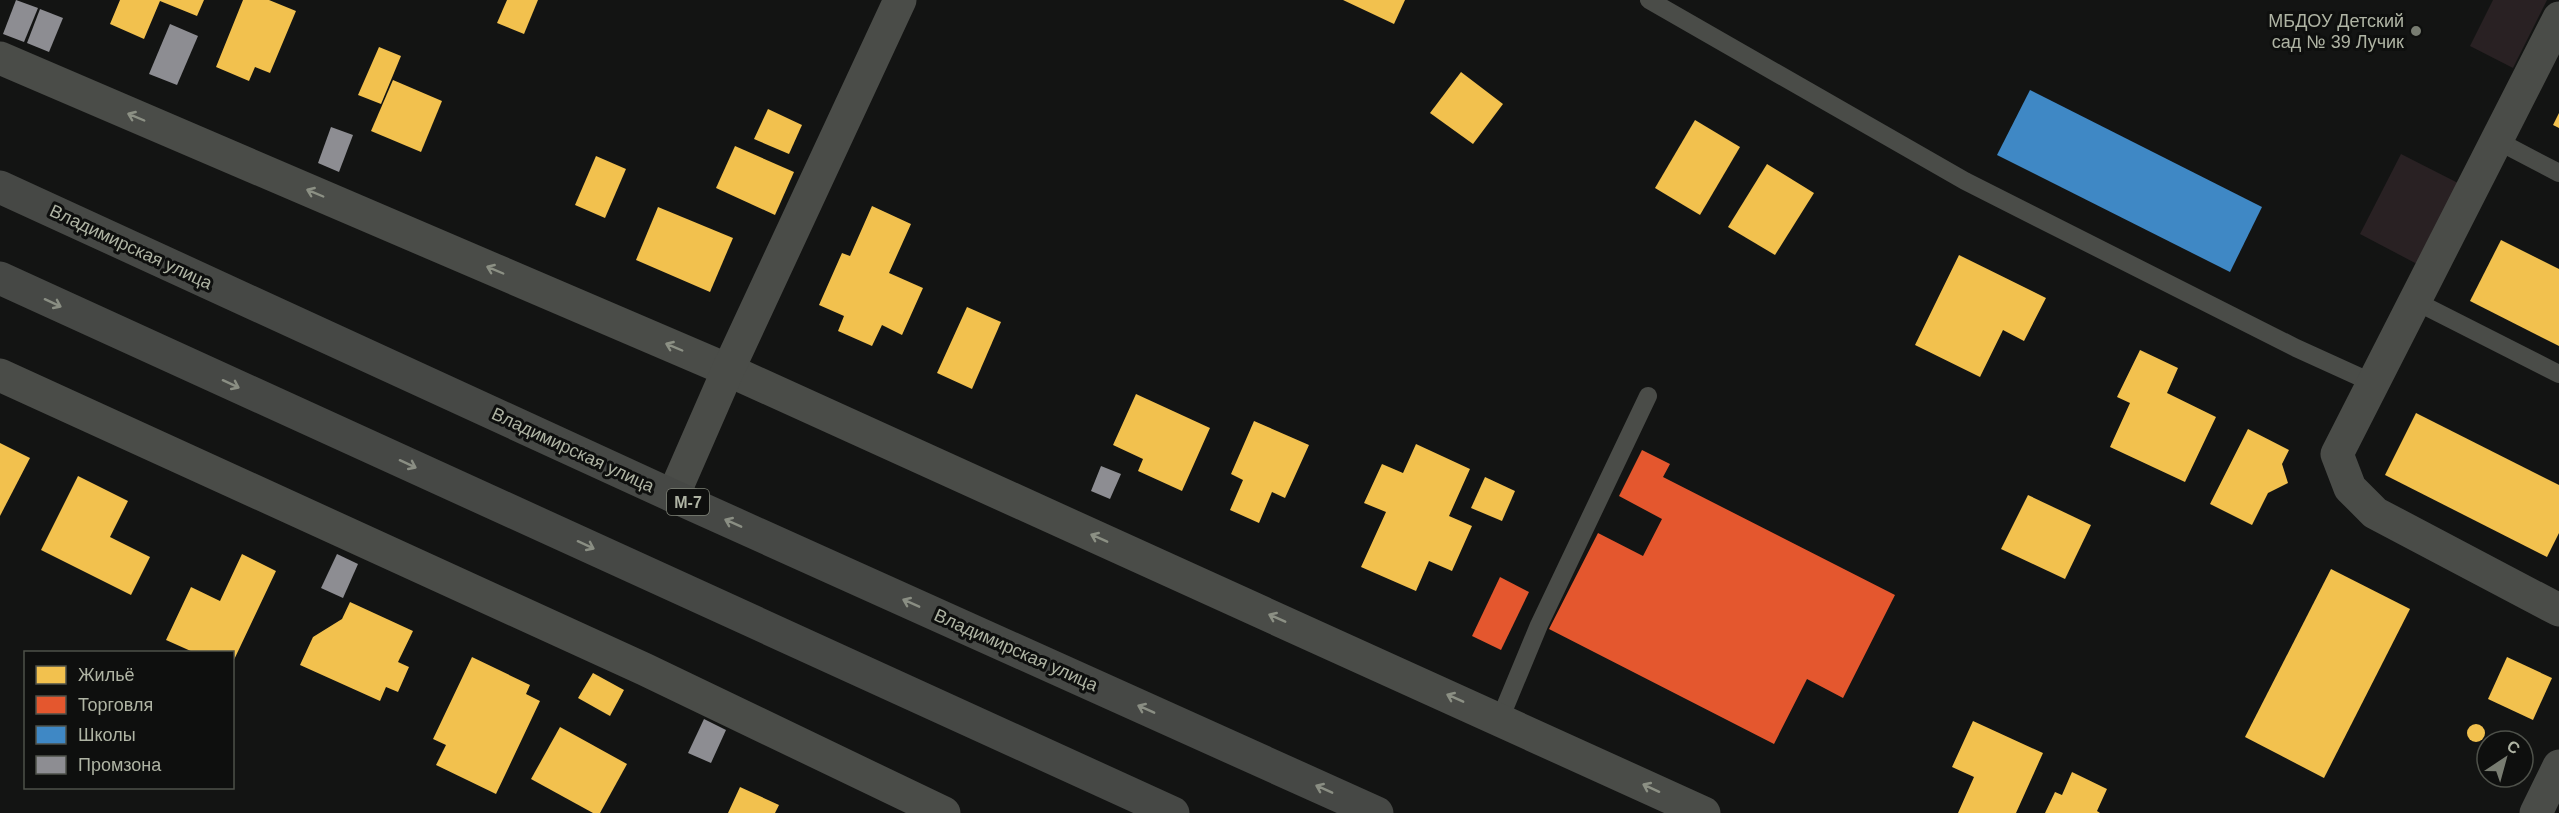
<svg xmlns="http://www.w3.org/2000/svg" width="2559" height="813" font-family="Arial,sans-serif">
<rect width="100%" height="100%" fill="#131413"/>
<!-- green -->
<g fill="#292123">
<path d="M2493 0H2547L2513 68 2470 46Z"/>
<path d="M2401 154 2458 183 2417 264 2360 234Z"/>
</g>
<!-- homes -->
<g fill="#f2c14e">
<path d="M120 0H204L197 16 160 1 144 39 110 24Z"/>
<path d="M243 0H269L296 11 270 73 255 67 249 81 216 67Z"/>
<path d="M507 0H538L524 34 497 23Z"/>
<path d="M1343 0H1405L1394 24Z"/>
<path d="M379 47 401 56 381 104 358 95Z"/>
<path d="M1461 72 1503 104 1473 144 1430 113Z"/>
<path d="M393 80 442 101 421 152 371 131Z"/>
<path d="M768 109 802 125 789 154 754 139Z"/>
<path d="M2559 113V128L2553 125Z"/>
<path d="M1695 120 1740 147 1700 215 1655 188Z"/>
<path d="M735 146 794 172 775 215 716 188Z"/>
<path d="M596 156 626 169 605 218 575 205Z"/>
<path d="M1767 164 1814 193 1775 255 1728 227Z"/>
<path d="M872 206 911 224 889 273 923 288 902 335 882 325 872 346 838 331 844 316 819 305 842 253 850 256Z"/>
<path d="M658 207 733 238 710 292 636 260Z"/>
<path d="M2501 240 2559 269V346L2470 301Z"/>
<path d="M1959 255 2046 298 2024 341 2003 330 1980 377 1915 345Z"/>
<path d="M967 307 1001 322 972 389 937 373Z"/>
<path d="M2140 350 2178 368 2167 393 2216 417 2185 482 2110 447 2130 403 2117 397Z"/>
<path d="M1136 394 1210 428 1182 491 1138 471 1143 459 1113 445Z"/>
<path d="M2416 413 2559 485V533L2547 557 2385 475Z"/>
<path d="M1254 421 1309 445 1285 498 1272 492 1259 523 1230 510 1243 480 1231 474Z"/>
<path d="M2248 429 2289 450 2282 464 2288 483 2268 493 2252 525 2210 504Z"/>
<path d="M0 443 30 458 0 516Z"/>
<path d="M1416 444 1470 469 1449 516 1472 526 1452 571 1429 561 1416 591 1361 567 1386 512 1364 503 1382 464 1403 473Z"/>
<path d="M78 476 128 501 110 537 150 557 131 595 41 550Z"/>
<path d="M1485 477 1515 491 1502 521 1471 508Z"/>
<path d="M2028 495 2091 525 2065 579 2001 549Z"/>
<path d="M242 554 276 571 232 664V652H193L166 640 191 587 220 601Z"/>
<path d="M2331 569 2410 609 2324 778 2245 737Z"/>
<path d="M350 602 413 631 398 662 409 667 398 692 386 687 380 701 300 665 313 637 342 619Z"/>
<path d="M472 657 530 685 526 694 540 701 496 794 436 765 446 745 433 739Z"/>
<path d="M2507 657 2552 678 2533 720 2488 699Z"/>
<path d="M593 673 624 690 610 716 578 698Z"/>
<path d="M1973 721 2043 753 2016 813H1958L1974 777 1952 767Z"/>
<circle cx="2476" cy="733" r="9"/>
<path d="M560 727 627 764 600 813H593L531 779Z"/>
<path d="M2523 750 2530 753 2526 762 2523 761Z"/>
<path d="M2072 772 2107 789 2097 811 2100 813H2045L2055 792 2062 795Z"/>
<path d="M740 787 779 805 775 813H728Z"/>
</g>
<!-- shops -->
<g fill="#e4572e">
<path d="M1642 450 1670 464 1663 477 1895 595 1843 698 1807 679 1774 744 1549 629 1598 533 1643 556 1662 519 1619 496Z"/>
<path d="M1500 577 1529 592 1501 650 1472 636Z"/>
</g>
<!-- schools -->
<path fill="#3f88c5" d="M2030 90 2262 207 2230 272 1997 155Z"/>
<!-- industry -->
<g fill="#8d8d92">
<path d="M16 0 38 8 24 42 3 34Z"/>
<path d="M40 9 63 18 49 52 27 43Z"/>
<path d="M170 24 198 36 177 85 149 74Z"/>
<path d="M331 127 353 135 339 172 318 163Z"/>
<path d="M1101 466 1121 474 1110 499 1091 491Z"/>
<path d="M337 554 358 564 343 598 321 588Z"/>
<path d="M704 719 726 730 711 763 688 753Z"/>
</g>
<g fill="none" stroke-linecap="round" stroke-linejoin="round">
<!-- service -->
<g stroke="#4a4c48" stroke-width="18">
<path d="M1649 0 1965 181 2296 348 2373 383"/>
<path d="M2496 140 2559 173"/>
<path d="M2415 301 2559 374"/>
<path d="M1500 719 1539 625 1648 396"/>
</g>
<!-- minor -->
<g stroke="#4a4c48" stroke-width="33">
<path d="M2559 18 2337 454 2350 488 2375 513 2559 610"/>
<path d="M0 58 728 370 1704 813"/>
<path d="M0 375 644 669 944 813"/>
<path d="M673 496 728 370 900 0"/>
<path d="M2536 813 2559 766"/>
</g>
<!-- trunk -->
<g stroke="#464845" stroke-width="33">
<path d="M0 187 673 496 1377 813"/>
<path d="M0 278 1173 813"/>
</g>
</g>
<!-- one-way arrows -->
<defs><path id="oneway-shaft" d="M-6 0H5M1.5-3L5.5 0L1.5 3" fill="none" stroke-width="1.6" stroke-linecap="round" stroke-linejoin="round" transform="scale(1.5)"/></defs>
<g stroke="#8c9084">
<use href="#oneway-shaft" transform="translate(136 117) rotate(-157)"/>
<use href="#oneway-shaft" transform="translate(315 193) rotate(-157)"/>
<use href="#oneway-shaft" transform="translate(495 270) rotate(-157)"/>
<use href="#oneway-shaft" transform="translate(674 347) rotate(-157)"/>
<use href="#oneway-shaft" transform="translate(1099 538) rotate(-156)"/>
<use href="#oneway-shaft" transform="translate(1277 618) rotate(-156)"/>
<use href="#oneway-shaft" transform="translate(1455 698) rotate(-156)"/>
<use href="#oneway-shaft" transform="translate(1651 788) rotate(-155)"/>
</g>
<g stroke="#8a8e83">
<use href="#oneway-shaft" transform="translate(53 303) rotate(25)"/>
<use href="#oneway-shaft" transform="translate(231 384) rotate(25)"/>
<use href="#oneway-shaft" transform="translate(408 464) rotate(25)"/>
<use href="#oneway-shaft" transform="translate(733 523) rotate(-156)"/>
<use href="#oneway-shaft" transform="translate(586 545) rotate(25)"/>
<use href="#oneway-shaft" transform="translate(911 603) rotate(-156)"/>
<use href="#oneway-shaft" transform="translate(1146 709) rotate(-156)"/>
<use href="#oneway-shaft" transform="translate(1324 789) rotate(-156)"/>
</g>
<!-- markers -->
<circle fill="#787c71" stroke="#0e0f0e" stroke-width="2" cx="2416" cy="31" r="6"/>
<g text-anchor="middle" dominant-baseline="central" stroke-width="6" stroke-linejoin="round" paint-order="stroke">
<!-- shield labels -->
<rect fill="#0e0f0e" stroke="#7f8277" stroke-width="1.5" x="667" y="489" width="42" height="26" rx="4.5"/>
<g font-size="16" font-weight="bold" fill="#afb4a4">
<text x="688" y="502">М-7</text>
</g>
<!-- poi labels -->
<g font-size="18" fill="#afb4a4" stroke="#0e0f0e" text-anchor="end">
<text x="2404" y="21">МБДОУ Детский<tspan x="2404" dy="21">сад № 39 Лучик</tspan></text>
</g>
<!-- street labels -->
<g font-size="18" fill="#afb4a4" stroke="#0e0f0e">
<text transform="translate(131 247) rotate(25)">Владимирская улица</text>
<text transform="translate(573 450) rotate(25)">Владимирская улица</text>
<text transform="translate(1016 650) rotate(24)">Владимирская улица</text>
</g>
</g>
<!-- legend -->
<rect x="24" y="651" width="210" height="138" fill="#0e0f0e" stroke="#4e514a" stroke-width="1.5"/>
<rect x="36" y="666" width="30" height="18" fill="#f2c14e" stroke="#4e514a" stroke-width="1.5"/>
<text x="78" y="681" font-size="18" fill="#afb4a4">Жильё</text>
<rect x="36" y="696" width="30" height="18" fill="#e4572e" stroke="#4e514a" stroke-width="1.5"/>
<text x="78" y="711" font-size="18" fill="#afb4a4">Торговля</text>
<rect x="36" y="726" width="30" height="18" fill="#3f88c5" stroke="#4e514a" stroke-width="1.5"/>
<text x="78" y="741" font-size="18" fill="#afb4a4">Школы</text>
<rect x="36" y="756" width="30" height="18" fill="#8d8d92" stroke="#4e514a" stroke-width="1.5"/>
<text x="78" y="771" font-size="18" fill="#afb4a4">Промзона</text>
<!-- north arrow -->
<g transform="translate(2505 759) rotate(36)"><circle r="28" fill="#0e0f0e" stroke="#4e514a" stroke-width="1.5"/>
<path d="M0-4.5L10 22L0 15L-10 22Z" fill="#787c71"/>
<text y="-9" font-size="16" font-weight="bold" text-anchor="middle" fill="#afb4a4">С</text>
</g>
</svg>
